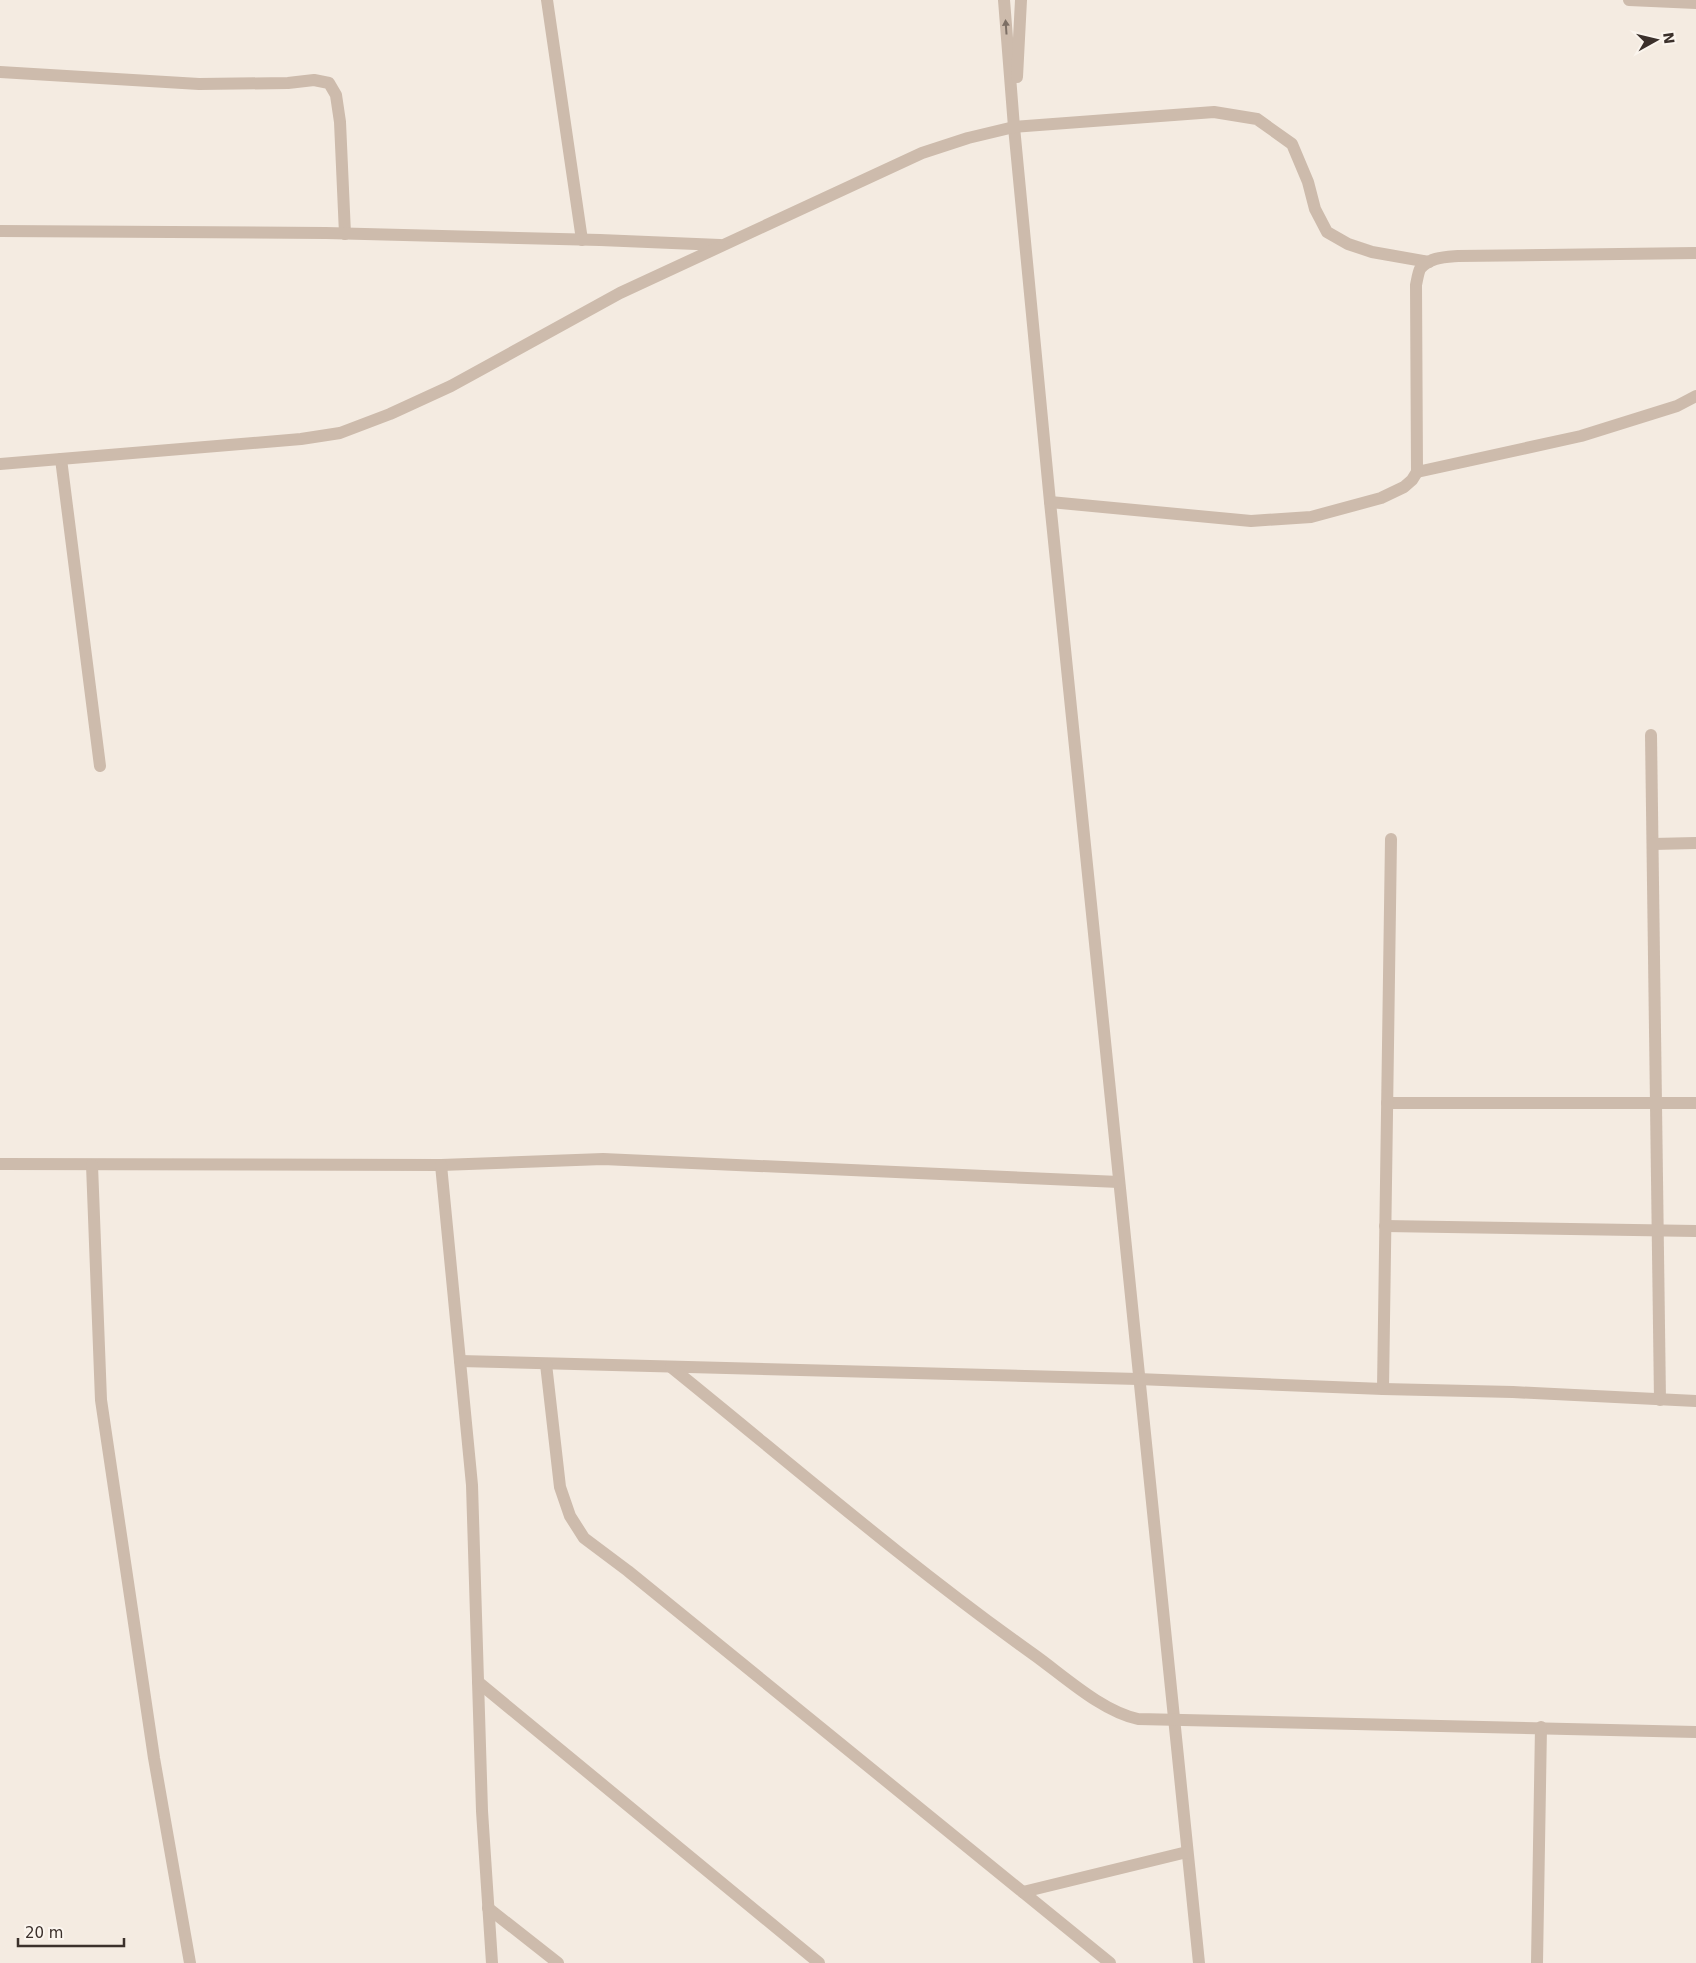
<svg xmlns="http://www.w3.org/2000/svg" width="1696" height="1963" font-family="'DejaVu Sans',sans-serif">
<rect width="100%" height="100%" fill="#f4ebe1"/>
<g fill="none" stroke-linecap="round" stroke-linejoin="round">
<!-- minor -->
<g stroke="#cdbbac" stroke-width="12">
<path d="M547 0 582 240"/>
<path d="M1004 0 1014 127 1050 502 1199 1963"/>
<path d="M1629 0 1696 3"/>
<path d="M0 72 199 84 288 83 314 80 329 83 336 95 340 122 345 234"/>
<path d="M1017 77 1021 0"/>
<path d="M0 231 326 233 600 240 720 245"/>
<path d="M61 459 100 766"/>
<path d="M0 464 301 439 340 433 390 414 451 386 620 293 922 153 968 138 1014 127 1214 112 1257 119 1292 144 1308 182 1315 209 1327 232 1348 244 1372 252 1429 262"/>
<path d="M1417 472 1581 436 1677 406 1696 396"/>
<path d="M1050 502 1251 521 1311 517 1381 498 1404 487 1412 480 1417 472 1416 285C1417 281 1418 273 1420 269 1429 257 1446 257 1458 256L1696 253"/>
<path d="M1651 735 1660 1400"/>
<path d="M1653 844 1696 843"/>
<path d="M1387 1103H1696"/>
<path d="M0 1164 441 1165 603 1159 1119 1182"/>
<path d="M92 1165 101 1400 154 1758 190 1963"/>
<path d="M441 1165 472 1485 482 1811 492 1963"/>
<path d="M1385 1226 1696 1231"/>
<path d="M460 1361 1138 1379 1383 1389 1513 1392 1696 1401"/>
<path d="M546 1364 560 1487 570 1516 584 1538 628 1571 1110 1963"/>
<path d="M671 1367C791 1464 908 1565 1033 1654 1064 1676 1101 1711 1138 1719L1696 1732"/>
<path d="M1383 1389 1391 839"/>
<path d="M478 1682 819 1963"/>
<path d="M1023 1892 1187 1852"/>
<path d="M488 1908 558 1963"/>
<path d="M1537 1963 1541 1727"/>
</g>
</g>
<!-- one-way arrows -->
<defs><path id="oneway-solid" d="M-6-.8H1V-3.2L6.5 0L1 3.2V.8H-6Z" transform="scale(1.25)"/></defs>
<use fill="#7d6f65" href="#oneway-solid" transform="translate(1006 27) rotate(-94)"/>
<!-- north arrow -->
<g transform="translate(1656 40) rotate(82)" stroke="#fbf5ee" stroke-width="4" paint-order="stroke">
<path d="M0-4L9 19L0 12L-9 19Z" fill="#3b302b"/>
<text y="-8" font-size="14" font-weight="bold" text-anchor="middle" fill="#3b302b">N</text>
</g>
<!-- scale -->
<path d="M18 1938v8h106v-8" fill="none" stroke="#3b302b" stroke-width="2.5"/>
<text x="25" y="1938" font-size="15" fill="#3b302b" stroke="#fbf5ee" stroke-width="4" paint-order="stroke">20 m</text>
</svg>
